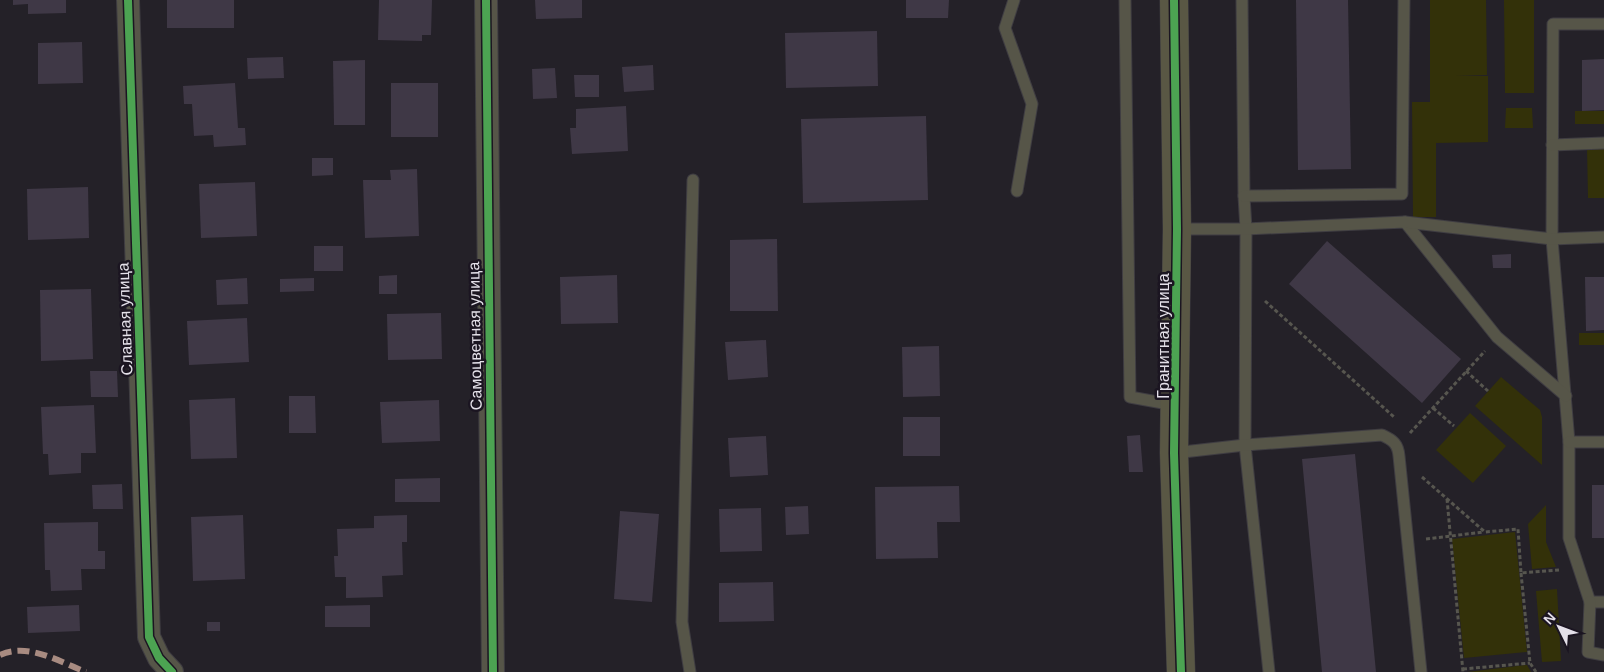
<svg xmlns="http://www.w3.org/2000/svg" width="1604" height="672" font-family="Arial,sans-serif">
<rect width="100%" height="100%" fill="#242128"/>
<!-- green -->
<g fill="#333109">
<path d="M1430 0H1486L1487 75 1456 76H1488V142L1436 143V217H1413L1412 102H1430Z"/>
<path d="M1504 0H1534V93H1505Z"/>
<path d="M1506 108H1532L1533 128H1505Z"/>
<rect x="1575" y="111" width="29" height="13"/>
<path d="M1604 145V198H1588L1587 146Z"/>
<rect x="1579" y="333" width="25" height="12"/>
<path d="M1501 377 1540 410 1542 417V465L1475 406Z"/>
<path d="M1470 413 1506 446 1473 483 1436 450Z"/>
<path d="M1546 505V542L1556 567 1532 569 1528 524Z"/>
<path d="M1515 532 1527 652 1464 658 1452 539Z"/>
<path d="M1557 589 1561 661 1542 662 1536 591Z"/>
<path d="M1527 665 1531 672H1467Z"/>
</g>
<!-- building -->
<g fill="#3f3846">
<path d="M13 0H66V13L28 14V4L13 5Z"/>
<rect x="167" y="0" width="67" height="28"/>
<path d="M379 0H432L431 35H422V41L378 40Z"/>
<path d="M535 0H582V18L536 19Z"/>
<path d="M906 0H949L948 18H906Z"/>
<path d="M1296 0H1348L1351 169 1298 170Z"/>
<path d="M877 31 878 86 786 88 785 33Z"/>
<path d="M82 42 83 83 38 84V43Z"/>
<path d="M283 57 284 78 248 79 247 58Z"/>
<path d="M1604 59V110L1582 111V60Z"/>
<path d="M365 60V125H334L333 61Z"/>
<path d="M653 65 654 90 624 92 622 67Z"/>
<path d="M555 68 557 98 533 99 532 69Z"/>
<path d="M574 75H599V97H575Z"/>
<path d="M235 83 238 128H245L246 145 214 147 213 135 194 136 192 104H184L183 86Z"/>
<rect x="391" y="83" width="47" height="54"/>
<path d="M626 106 628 151 572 154 570 128H576V109Z"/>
<path d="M926 116 928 200 803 203 801 119Z"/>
<path d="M312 158H333V175L312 176Z"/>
<path d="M417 169 419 236 365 238 363 180H391L390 170Z"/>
<path d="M255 182 257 236 201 238 199 184Z"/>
<path d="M88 187 89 238 28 240 27 189Z"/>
<path d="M777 239 778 311H730V240Z"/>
<path d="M1327 241 1461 359 1422 403 1289 284Z"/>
<rect x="314" y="246" width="29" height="25"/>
<path d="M1511 254V268H1493L1492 255Z"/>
<path d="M397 275V294H379V276Z"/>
<path d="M617 275 618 323 561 324 560 277Z"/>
<path d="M1585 277H1604V330L1586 331Z"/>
<path d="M247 278 248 304 217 305 216 280Z"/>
<path d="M314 278V291L280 292V279Z"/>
<path d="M91 289 93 359 41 361 40 290Z"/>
<path d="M441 313 442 359 388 360 387 314Z"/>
<path d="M247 318 249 362 189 365 187 321Z"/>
<path d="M766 340 768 377 728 380 725 342Z"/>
<path d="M939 346 940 396 903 397 902 347Z"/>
<path d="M90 371H117L118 397H91Z"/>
<path d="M289 396H315L316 433H289Z"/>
<path d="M235 398 237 458 191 459 189 400Z"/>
<path d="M439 400 440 441 382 443 380 402Z"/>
<path d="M94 405 96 453H81V473L49 475 48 454H43L41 407Z"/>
<rect x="903" y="417" width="37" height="39"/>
<path d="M1140 435 1143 472H1129L1127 436Z"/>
<path d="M766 436 768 475 730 477 728 438Z"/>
<path d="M1355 454 1376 672H1322L1302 459Z"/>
<path d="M440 478V502H395V479Z"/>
<path d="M122 484 123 509H93L92 485Z"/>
<rect x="1592" y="485" width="12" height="53"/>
<path d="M959 486 960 522H937L938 558 876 559 875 487Z"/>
<path d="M808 506 809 534 786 535 785 507Z"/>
<path d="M761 508 762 551 720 552 719 509Z"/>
<path d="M620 511 659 514 652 602 614 599Z"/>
<path d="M243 515 245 579 193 581 191 517Z"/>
<path d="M407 515V542H402L403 575 382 576 383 597 346 598V577H335L334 556H338L337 529 374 528V516Z"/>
<path d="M98 522V551H105V569H81L82 590 51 591 50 570H45L44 523Z"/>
<path d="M773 582 774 621 719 622V583Z"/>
<path d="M79 605 80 631 28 633 27 607Z"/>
<path d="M370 605V627H325V606Z"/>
<rect x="207" y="622" width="13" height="9"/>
</g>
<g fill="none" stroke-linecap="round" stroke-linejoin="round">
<defs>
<g id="lane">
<path d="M1014 0 1005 28 1032 104 1017 191"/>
<path d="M1125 0 1130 397 1174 405"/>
<path d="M1242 0 1244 196 1246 229 1245 445 1269 672"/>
<path d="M1604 24H1553L1552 239 1569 442V538L1590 602H1604"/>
<path d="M1552 145 1604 143"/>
<path d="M1244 196 1402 194 1404 0"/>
<path d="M1405 222 1497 337 1566 396"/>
<path d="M1177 229H1246L1405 222 1552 239 1604 237"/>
<path d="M1569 442H1604"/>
<path d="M1174 453 1245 445 1382 435C1393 440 1398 444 1399 456L1421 672"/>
<path d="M1590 602 1588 652 1604 655"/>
<path d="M690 672 682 622 693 180"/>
</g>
<g id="street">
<path d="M128 0 149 637 159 658 172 672"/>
<path d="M486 0 493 672"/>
</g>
<path id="secondary" d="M1174 0 1177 229 1174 453 1181 672"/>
</defs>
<!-- lane casing -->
<use href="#lane" stroke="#3f3d42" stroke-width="13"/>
<!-- street casing -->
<use href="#street" stroke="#3f3d42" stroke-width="24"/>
<!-- secondary casing -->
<use href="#secondary" stroke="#3f3d42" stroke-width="29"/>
<!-- path -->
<g stroke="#57564f" stroke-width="3" stroke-dasharray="4 2.5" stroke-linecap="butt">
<path d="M1265 301 1394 417"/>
<path d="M1466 371 1488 391"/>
<path d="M1433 408 1454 426"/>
<path d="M1410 433 1485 351"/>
<path d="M1422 477 1485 532 1518 529 1521 573 1559 570"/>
<path d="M1447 499 1463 672"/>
<path d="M1426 539 1484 532"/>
<path d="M1521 573 1530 663 1536 672"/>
<path d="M1463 669 1530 663"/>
</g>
<!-- lane -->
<use href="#lane" stroke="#565548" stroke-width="11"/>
<!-- street -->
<use href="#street" stroke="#565548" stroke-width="22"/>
<!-- secondary -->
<use href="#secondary" stroke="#595744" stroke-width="28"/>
<!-- quiet -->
<path stroke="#a88b81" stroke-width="6" stroke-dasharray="12 6" stroke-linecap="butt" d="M0 655C28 642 60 662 86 672"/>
<defs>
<g id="cycleway">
<path d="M128 0 149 637 159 658 172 672"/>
<path d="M486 0 493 672"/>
<path d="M1174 0 1177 229 1174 453 1181 672"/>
</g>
</defs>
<!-- cycleway casing -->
<use href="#cycleway" stroke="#1b1521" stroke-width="11"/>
<!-- cycleway -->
<use href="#cycleway" stroke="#4ca352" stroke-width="8"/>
</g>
<g text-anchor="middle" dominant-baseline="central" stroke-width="5" stroke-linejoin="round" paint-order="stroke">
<!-- street labels -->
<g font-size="16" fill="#e4e0e9" stroke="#1b1521">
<text transform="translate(125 319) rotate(-92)">Славная улица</text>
<text transform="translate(475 336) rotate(-91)">Самоцветная улица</text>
<text transform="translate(1163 336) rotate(-90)">Гранитная улица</text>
</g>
</g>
<!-- north arrow -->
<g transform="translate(1559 627) rotate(312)" stroke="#1b1521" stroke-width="4" paint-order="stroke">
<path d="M0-4L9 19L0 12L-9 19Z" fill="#e4e0e9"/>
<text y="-8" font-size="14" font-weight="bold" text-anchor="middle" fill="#e4e0e9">N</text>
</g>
</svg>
